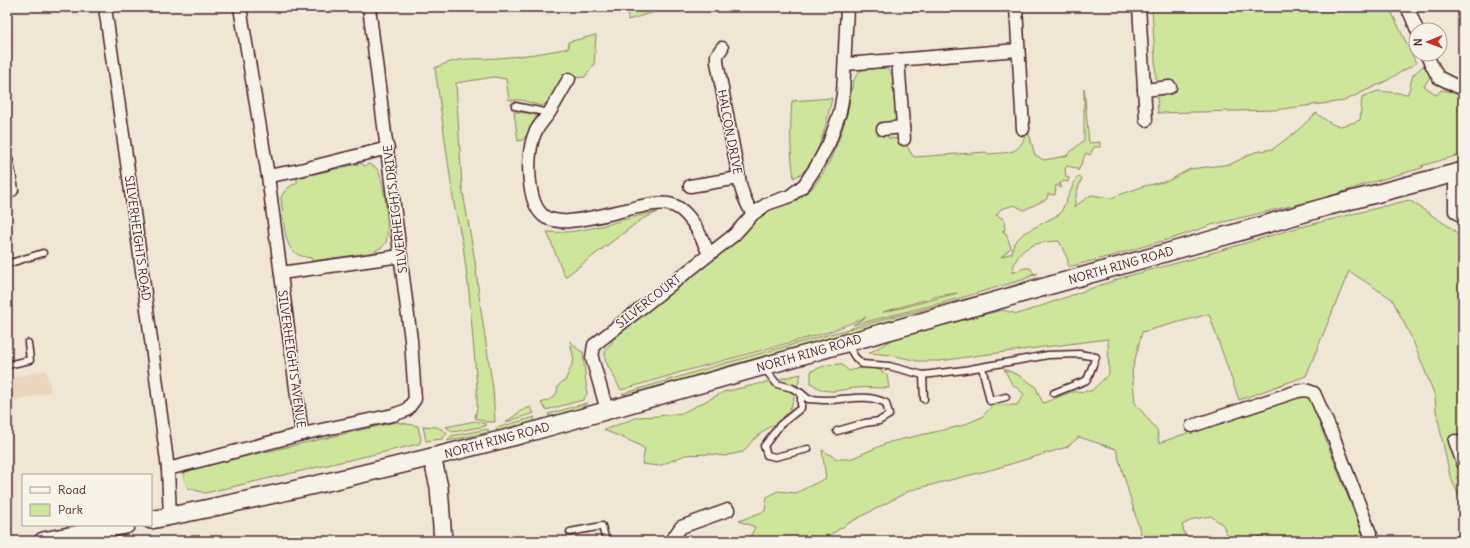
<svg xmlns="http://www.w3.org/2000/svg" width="1470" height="548" font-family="Delius,sans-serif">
<rect width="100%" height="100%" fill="#f0e6d5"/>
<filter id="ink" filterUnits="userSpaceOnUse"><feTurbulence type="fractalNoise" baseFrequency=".025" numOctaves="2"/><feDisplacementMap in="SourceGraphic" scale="8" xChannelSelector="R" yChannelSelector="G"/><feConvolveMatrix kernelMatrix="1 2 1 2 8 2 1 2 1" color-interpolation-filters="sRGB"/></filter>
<g filter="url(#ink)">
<!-- built -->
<path fill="#e8d6be" d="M46 370 51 392 7 402V379Z"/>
<!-- green -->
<g fill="#cee69b" stroke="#8c8263" fill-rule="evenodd">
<path d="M627 7H654V12L628 20Z"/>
<path d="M1152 7H1389L1416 63 1386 81 1344 101 1274 110 1158 113Z"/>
<path d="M596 35 594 65 585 77 562 79 548 102 542 106 521 100H509L506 79 494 77 456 83 462 187 475 261 480 304 493 389 495 422H487L475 418 477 408V387L469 292 463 245 454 204 435 68C459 56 474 60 499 58 523 56 545 53 569 48L568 42Z"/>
<path d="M1423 66 1433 73 1424 86 1437 95 1441 90 1463 94V154L1421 166H1424L1422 168 1369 183 1328 197 1211 225 1177 237 1152 244 1111 256 1068 267V260L1059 241C1035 242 1017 246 1012 273L1024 268H1030L1034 273 1028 276 1038 273 1022 280 957 299 853 325 866 317 829 332 685 371 621 390 605 360V349L612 343V340L646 311 744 235C750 228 756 218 764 213 779 205 801 200 812 188 829 170 844 129 849 105 851 95 851 85 856 76 860 69 865 69 872 69 876 68 883 67 887 69 898 75 897 109 897 121L896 124 887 127 888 138 898 139 899 143 906 144 912 155 915 157 986 152 988 154C1006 152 1019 156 1025 135L1029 134 1035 155 1044 160 1066 156 1084 140V88L1089 143 1100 142V147H1094L1090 155 1086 153 1078 171 1076 168 1067 166 1065 169 1066 177 1069 178 1068 182 1064 181 1059 184 1062 188 1056 185 1055 195 1048 194 1047 199 1024 210 1014 205 1001 209 996 215 1004 219 1005 230 1002 231 1006 233 1011 248 1001 257 1012 253 1014 243 1024 233 1060 214 1077 177 1082 178 1077 191 1074 207 1091 195 1111 198 1144 186 1168 181 1190 169 1231 164 1255 152 1273 149 1298 130 1316 113C1336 128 1336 129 1360 120L1362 97 1378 91 1408 94 1413 75ZM957 293 901 308 883 312 938 296Z"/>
<path d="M832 98C827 121 822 146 809 166 805 171 799 175 794 178 790 152 790 127 792 101Z"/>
<path d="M514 112 527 113H533L538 119 523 140 518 141Z"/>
<path d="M362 163 364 166 369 164C371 165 375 167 377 169 384 176 390 233 386 242 384 247 380 248 376 250V252L312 261 311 258C305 257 299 256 294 252 283 243 283 212 281 198 284 190 289 186 297 183V178Z"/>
<path d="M1409 200 1454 230 1463 243V390L1460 391 1463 400V505L1450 476 1436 410 1435 396 1413 341 1392 299 1349 271 1306 376 1239 400 1209 314 1142 332 1132 371 1135 403 1157 430 1159 443 1295 395H1303L1310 399 1365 541H1267L1263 536 1239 541H1229L1223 525 1211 516 1194 519 1182 525 1187 541H1143L1116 449 1079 437 1067 447 994 469 911 490 849 523 820 541H748L755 527 739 521 765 511 767 497 778 491 796 493 826 478 822 450 837 459H850L890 442 961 426 982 417 993 405H1017L1024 394 1012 384 1004 369 1020 376 1035 386 1043 403 1071 392 1091 391 1109 374 1108 339 981 355 940 361H918L891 355 869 353 897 337 1002 310 1018 314 1124 277 1188 260 1293 229Z"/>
<path d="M658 212 642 219 565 277 547 232C585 235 621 218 658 212Z"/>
<path d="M1036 278H1039L1037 281C901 320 765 356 629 395L622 394 715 366 888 318 994 292Z"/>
<path d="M570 341 580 351 583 352 587 394 583 400 546 410 541 403C546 401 553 399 556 394 559 388 556 384 565 381L574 360Z"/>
<path d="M841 364 849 371 872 365 887 375 889 388C878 388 866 387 855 388 836 390 828 396 811 383V371L827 365Z"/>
<path d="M801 374 792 404 785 421 769 427 753 440 743 452 724 456 709 454 685 455 659 466 642 464 645 449 635 443 604 430 638 417 658 416 682 413 724 392Z"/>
<path d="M587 403 579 409 552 416H549L548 414Z"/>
<path d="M530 407 534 413 506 422 521 411Z"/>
<path d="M535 417 533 422 500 431H497L496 428Z"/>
<path d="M475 421 486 424V426L453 432 446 427Z"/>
<path d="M396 422 418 426 421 440 419 444 205 493 188 488 184 479V473L191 469Z"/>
<path d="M423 426 437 427 448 433 442 439 426 441Z"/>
<path d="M488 429 489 431 485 433 447 441 451 436Z"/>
</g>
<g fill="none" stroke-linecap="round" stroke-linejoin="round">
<defs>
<g id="lane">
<path d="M515 106 549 113"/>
<path d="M7 264 43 253"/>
<path d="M847 344 855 357 862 364 889 366 923 375 964 370 1048 355 1079 354 1096 357 1087 380 1054 393"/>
<path d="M7 365 30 360 28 343"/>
<path d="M982 367 990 401 1006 397"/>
<path d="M764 368 777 384 792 388 801 393 808 399C814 399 820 400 827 400 847 400 866 393 886 403L889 415 879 421 865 423 837 431"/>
<path d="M923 375 924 399"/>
<path d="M801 393V408L780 425 764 446 767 455 775 457 808 449"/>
<path d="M570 532 602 526 606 541"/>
</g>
<g id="street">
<path d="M105 7 139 248 168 469 170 517"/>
<path d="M240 7 268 176 302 434"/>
<path d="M1016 7 1023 129"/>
<path d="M1139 7 1146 120"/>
<path d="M1406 7 1410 13 1417 30"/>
<path d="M722 48 717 55V62L739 178C741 192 745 202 753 214"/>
<path d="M1426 54 1438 77 1458 87 1463 88"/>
<path d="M898 60 904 139"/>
<path d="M846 64 1018 50"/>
<path d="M569 79C562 90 556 102 549 113 544 120 538 126 535 133 526 152 526 204 545 217 550 220 563 222 569 221 592 219 615 212 638 207 647 205 658 202 668 204 689 207 701 236 709 254"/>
<path d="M1144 90 1170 87"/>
<path d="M883 129 903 127"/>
<path d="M7 162 12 190"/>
<path d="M1455 173V211L1463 217"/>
<path d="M268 176 296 171 388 148"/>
<path d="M690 186 739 178"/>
<path d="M281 273 401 256"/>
<path d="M607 410 592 358 594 345 734 235 753 214 767 204 790 196 804 185 816 167 829 143 840 112 843 94 847 7"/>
<path d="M1192 426 1298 391 1306 390 1314 393 1334 438 1373 541"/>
<path d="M1455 441 1463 463"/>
<path d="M168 469 302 434 393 415 407 410 415 399 411 340 369 7"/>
<path d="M671 541 681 527 728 510"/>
</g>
<g id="secondary">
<path d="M432 457 439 487 443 541"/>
<path d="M151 520C275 496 398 466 520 435L1211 240 1329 206 1463 171"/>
<path d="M43 541 126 525"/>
</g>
</defs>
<!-- lane casing -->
<use href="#lane" stroke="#4a1f2b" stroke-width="9"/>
<!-- street casing -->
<use href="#street" stroke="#4a1f2b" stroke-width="15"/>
<!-- secondary casing -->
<use href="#secondary" stroke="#4a1f2b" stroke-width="20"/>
<!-- lane -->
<use href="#lane" stroke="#f7f3e8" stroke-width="6"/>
<!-- street -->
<use href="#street" stroke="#f7f3e8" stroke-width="12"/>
<!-- secondary -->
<use href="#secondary" stroke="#f7f3e8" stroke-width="17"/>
</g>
</g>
<g text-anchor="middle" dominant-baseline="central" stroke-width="3" stroke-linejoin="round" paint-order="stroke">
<!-- street labels -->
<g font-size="12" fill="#4a1f2b" stroke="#f7f3e8">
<text transform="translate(730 132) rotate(79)">HALCON DRIVE</text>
<text transform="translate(395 209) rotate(-97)">SILVERHEIGHTS DRIVE</text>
<text transform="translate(138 238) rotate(82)">SILVERHEIGHTS ROAD</text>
<text transform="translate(1121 265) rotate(-16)">NORTH RING ROAD</text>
<text transform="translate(648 301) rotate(-38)">SILVERCOURT</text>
<text transform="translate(809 353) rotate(-16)">NORTH RING ROAD</text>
<text transform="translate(292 359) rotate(82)">SILVERHEIGHTS AVENUE</text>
<text transform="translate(497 440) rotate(-15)">NORTH RING ROAD</text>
</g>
</g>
<!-- margin -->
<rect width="1470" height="548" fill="none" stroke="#f7f3e8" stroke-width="24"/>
<rect x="12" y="12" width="1446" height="524" fill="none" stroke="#4a1f2b" stroke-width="1.5" filter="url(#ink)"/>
<!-- legend -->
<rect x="22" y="474" width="130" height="52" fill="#f7f3e8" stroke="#b29e9c"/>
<rect x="30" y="487" width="20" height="6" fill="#f7f3e8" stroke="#b29e9c"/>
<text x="58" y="494" font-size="12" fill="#4a1f2b">Road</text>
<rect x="30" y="504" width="20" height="12" fill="#cee69b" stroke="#b29e9c"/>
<text x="58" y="514" font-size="12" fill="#4a1f2b">Park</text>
<!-- north arrow -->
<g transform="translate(1428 42) rotate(269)"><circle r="19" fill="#f7f3e8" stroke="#b29e9c"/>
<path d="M0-3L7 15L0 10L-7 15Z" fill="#c8321e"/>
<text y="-6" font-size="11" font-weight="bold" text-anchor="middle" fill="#4a1f2b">N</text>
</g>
</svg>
